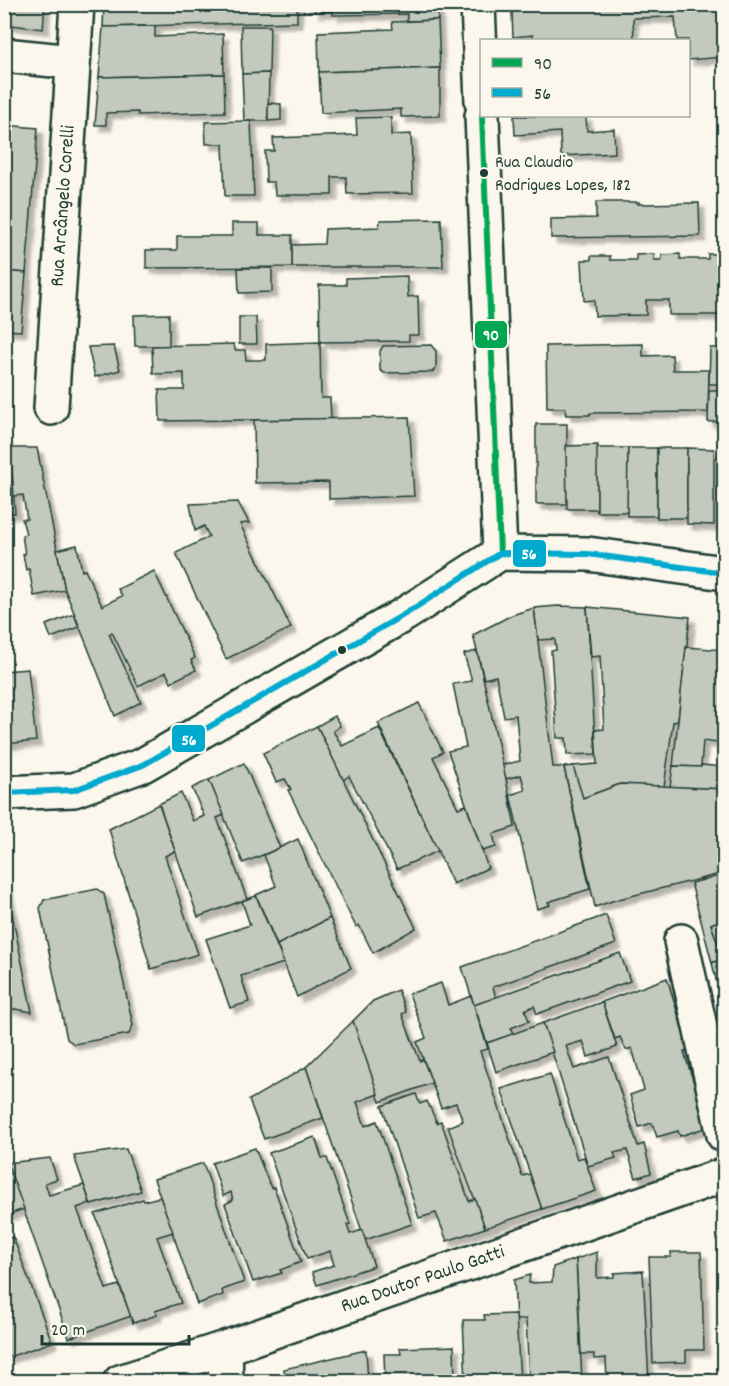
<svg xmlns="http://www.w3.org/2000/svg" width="729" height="1386" font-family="Dekko,sans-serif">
<defs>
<filter id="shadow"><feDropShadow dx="5.5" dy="5.5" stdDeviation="1.5" flood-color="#0004"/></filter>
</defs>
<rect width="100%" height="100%" fill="#fbf7ec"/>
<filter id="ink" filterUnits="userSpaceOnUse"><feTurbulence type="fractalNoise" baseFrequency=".0167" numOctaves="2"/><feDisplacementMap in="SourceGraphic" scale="12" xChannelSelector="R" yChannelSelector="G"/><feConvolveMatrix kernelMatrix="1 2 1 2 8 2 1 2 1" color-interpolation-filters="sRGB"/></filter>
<g filter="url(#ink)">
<!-- building -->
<g fill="#c4c9be" stroke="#1f3d34" stroke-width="1.5" filter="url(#shadow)">
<path d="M4 4H45L43 29 4 24Z"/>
<path d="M104 4H297V22L103 27Z"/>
<path d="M314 4H438V20L407 21V14L333 15V11L314 12Z"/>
<path d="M593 4H724V61V57L688 60V40H677L675 17 633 18 634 40H533V35L513 37 512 12Z"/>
<path d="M438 20 440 68 319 72 318 32 393 29 392 22Z"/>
<path d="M155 26V37L223 34 224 74 99 77 103 27Z"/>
<path d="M241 26H270L269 73 242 74Z"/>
<path d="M440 68V116L401 117V109L321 113 319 72Z"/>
<path d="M269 73 268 121H244L242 74Z"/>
<path d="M224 74 225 112 138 115V112L106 113V125H95L99 77Z"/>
<path d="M268 103 281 104V120L268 121Z"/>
<path d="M514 116H586L587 131 614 129 615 153 561 156 560 132 515 135Z"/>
<path d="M391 117V135L411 134 413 193 347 194 346 177H332V195H275L274 182H266L265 151H274L273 138 357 135 356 118Z"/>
<path d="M251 121 254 196H225L223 144H206L205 122Z"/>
<path d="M4 125 38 128 26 273 4 271Z"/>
<path d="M720 148H724V221Z"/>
<path d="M596 202H639L638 204 699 203 700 236 551 238V219L596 218Z"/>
<path d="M441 219 443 267H292V245L324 244 325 229 379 227 380 220Z"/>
<path d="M232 223H259V235H292V267L146 268V250H177V236H232Z"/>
<path d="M654 254V260H662V255L680 254V259H708V254H724V299H719L720 315H669V300H646V315L595 316 594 300 584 301 582 260H591V256H610V260H636V255Z"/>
<path d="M238 268H272V292L239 293Z"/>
<path d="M4 271 26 273 21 331 4 330Z"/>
<path d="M407 276 408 297 418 296 419 335H409V341L320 342 319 285H346V278Z"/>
<path d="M169 314V346H135L134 315Z"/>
<path d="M239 317H256L257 344H239Z"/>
<path d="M320 342 321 398H330L331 419 160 421 159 390H184V373L153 374 152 346 234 344 235 350H245L246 360H266V344Z"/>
<path d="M643 344V356L672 355 673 370H709L708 412 590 413V415H566L565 408H547L546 346Z"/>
<path d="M431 345 436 351V368L432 372 384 373 380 370V351L383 346Z"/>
<path d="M114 346 120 370 95 377 88 347Z"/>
<path d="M710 348H724V384H709Z"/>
<path d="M709 390H724V421L708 422Z"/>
<path d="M409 417 414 496 329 499V482L255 483 254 420Z"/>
<rect x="536" y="424" width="31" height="80"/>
<path d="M598 445 597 509H567L566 446Z"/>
<path d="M10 448 15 513 4 514V449Z"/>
<path d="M10 448H37L65 590 34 596 29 569 26 570 23 554H25L22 535 26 534 22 519H27L23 495 14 496Z"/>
<rect x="597" y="448" width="31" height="64"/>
<path d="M628 448H657V516H627Z"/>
<rect x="657" y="448" width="30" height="70"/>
<path d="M687 448 714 449V525L687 524Z"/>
<path d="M238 502 249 523 240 524 291 628 226 659 176 553 209 537 204 526 195 531 190 504Z"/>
<path d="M77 545 82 571 85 570 102 606 122 596 118 589 154 571 195 658 191 660 196 670 171 682 166 672 138 686 112 632 109 634 141 702 115 716 65 590 57 550Z"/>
<path d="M558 606 587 607 596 754 567 755 566 738H557L551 651 556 650 555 639 538 640 534 608Z"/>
<path d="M587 607 690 617 678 721 673 722 664 787 620 784 583 798 578 787 573 766 597 764 595 730 604 729 600 656 591 657Z"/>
<path d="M534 608 553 767H564L590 889 548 902 550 905 537 909 510 795 525 790 521 775 506 779 502 765 520 761 516 715 504 717 496 676 484 679 473 635 512 615Z"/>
<path d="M74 614 79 627 51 638 46 625Z"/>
<path d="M724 645V744L703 741 701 767 673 766 686 647 724 650Z"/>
<path d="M477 651 506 779 515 827 493 834 496 847 482 851 448 751 466 747 453 684 472 681 464 654Z"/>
<path d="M28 669 36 741 4 744V671Z"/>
<path d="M419 703 443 752 433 757 458 808 466 805 488 868 453 884 378 723Z"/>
<path d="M335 716 340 726 333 731 342 746 379 728 438 851 397 869 349 776 343 780 317 726Z"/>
<path d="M317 726 416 928 373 953 359 925 356 927 288 790 291 789 285 779 276 782 263 753Z"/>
<path d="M244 763 280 848 243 863 209 780Z"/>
<path d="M701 765 724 767V789L670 787 673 766 701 767Z"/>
<path d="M573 766 583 798 620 784 724 789V873L615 900 595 907 564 767Z"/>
<path d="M209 780 224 815 217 818 247 899 198 917 159 804 181 793 193 821 204 816 192 788Z"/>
<path d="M159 804 175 851 165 856 198 954 151 969 109 829Z"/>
<path d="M298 839 330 918 277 945 256 895 276 886 264 855Z"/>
<path d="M724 875V919L711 924 721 952 724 951V958L712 963 691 883Z"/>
<path d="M5 881 9 899 32 1012 4 1007Z"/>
<path d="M97 889 104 894 133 1025 129 1034 74 1044 67 1039 40 908 44 900Z"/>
<path d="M256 896 284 963 241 976 249 1002 230 1008 206 939 250 925 242 901Z"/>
<path d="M606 915 616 944 493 987 496 998 474 1005 462 967Z"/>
<path d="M330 918 351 968 297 997 277 945Z"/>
<path d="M724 919V951L721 952 711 924Z"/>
<path d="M620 953 630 981 537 1014 534 1006 525 1010 529 1021 511 1028 513 1034 487 1043 474 1005Z"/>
<path d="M724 958V990L719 992 712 963Z"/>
<path d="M667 978 689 1051 684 1052 708 1127 680 1136 678 1131 657 1137 652 1123 639 1127 630 1095 644 1090 632 1048 626 1050 620 1037 615 1039 602 1002Z"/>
<path d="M441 983 448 1005 471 996 488 1049 480 1051 522 1176 530 1174 542 1209 485 1228 448 1127 463 1121 456 1103 441 1108 417 1042 426 1038 409 994Z"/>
<path d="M398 990 406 1012 402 1014 420 1061 423 1059 432 1083 380 1102 353 1021 373 1001Z"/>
<path d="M602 1002 617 1047 588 1057 583 1041 566 1046 574 1069 609 1057 638 1146 644 1144 651 1173 636 1178 627 1150 614 1153 616 1158 588 1166 543 1023Z"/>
<path d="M353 1021 378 1094 357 1102 365 1126 377 1121 412 1224 365 1240 306 1067Z"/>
<path d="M543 1023 553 1052 496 1072 487 1043Z"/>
<path d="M306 1067 323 1118 264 1139 249 1100Z"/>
<path d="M550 1074 577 1159 584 1157 596 1191 542 1209 501 1089Z"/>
<path d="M416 1094 420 1104 427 1101 437 1123 441 1121 469 1201 475 1199 485 1228 447 1241 436 1213 419 1218 382 1106Z"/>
<path d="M315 1137 322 1158H327L350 1224 347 1225 350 1234 362 1230 374 1266 317 1285 312 1272 334 1265 330 1251 307 1259 269 1153Z"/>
<path d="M255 1148 271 1188 274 1187 301 1262 280 1270 282 1273 253 1282 225 1204 233 1200 231 1192 223 1196 212 1163Z"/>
<path d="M126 1149 141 1191 91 1205 74 1156Z"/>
<path d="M50 1158 57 1179 45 1183 49 1195 84 1185 90 1203 77 1208 106 1289 119 1285 131 1316 69 1338 7 1163Z"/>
<path d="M4 1163H7L24 1209 4 1216Z"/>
<path d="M203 1163 244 1282 222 1290 223 1295 197 1304 154 1179Z"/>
<path d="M160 1197 173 1232 157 1237 181 1303 155 1311 157 1315 133 1323 95 1214 143 1199 144 1201Z"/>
<path d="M13 1237 52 1342 6 1358 4 1240Z"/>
<path d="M597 1252V1278L614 1277V1273L643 1271 649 1382H607L606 1358 594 1359V1354H581L576 1259Z"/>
<path d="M671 1252H701L704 1350H686V1362L653 1363 649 1257H671Z"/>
<path d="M576 1259 582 1382 529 1381 526 1319 516 1320 514 1280 530 1275 529 1283 552 1282 553 1267Z"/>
<path d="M516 1314 520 1382H466L463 1320H485L484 1315Z"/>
<path d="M454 1346 455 1382H385L384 1354H401L400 1348Z"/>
<path d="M366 1350 368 1382H285L284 1369Z"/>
<path d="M711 1374 712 1382H649V1376Z"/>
</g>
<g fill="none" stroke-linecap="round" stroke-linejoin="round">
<defs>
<g id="minor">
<path d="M478 4 482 102"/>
<path d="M4 55 73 62"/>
<path d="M482 116 500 553"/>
<path d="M51 408 77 4"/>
<path d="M4 793 74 790 143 765 405 614 500 553 588 554 724 573"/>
<path d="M681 941 724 1135"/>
<path d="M225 1348 226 1382"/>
<path d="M120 1382 225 1348 724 1175"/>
</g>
</defs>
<!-- minor casing -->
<use href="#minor" stroke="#1f3d34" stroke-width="38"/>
<!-- minor -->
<use href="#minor" stroke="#fbf7ec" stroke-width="33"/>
<defs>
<path id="bus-1" d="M482 116 500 553"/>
<path id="bus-2" d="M4 793 74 790 143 765 405 614 500 553 588 554 724 573"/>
</defs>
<!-- bus-1 casing -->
<use href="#bus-1" stroke="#fbf7ec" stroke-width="10"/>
<!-- bus-2 casing -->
<use href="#bus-2" stroke="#fbf7ec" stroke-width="10"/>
<!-- bus-1 -->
<use href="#bus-1" stroke="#00a651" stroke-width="6"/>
<!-- bus-2 -->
<use href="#bus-2" stroke="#00a9ce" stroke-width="6"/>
</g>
</g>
<!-- markers -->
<g fill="#1f3d34" stroke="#fbf7ec" stroke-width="2">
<circle cx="484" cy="173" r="5"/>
<circle cx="342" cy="650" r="5"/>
</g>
<g text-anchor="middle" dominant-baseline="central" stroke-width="5" stroke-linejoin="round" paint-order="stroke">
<!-- bus labels -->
<g font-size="18" fill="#1f3d34" stroke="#fbf7ec" text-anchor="start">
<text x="495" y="163">Rua Claudio<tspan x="495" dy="23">Rodrigues Lopes, 182</tspan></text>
</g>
<!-- street labels -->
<g font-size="20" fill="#1f3d34" stroke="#fbf7ec">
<text transform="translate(64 206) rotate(-86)">Rua Arcângelo Corelli</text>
<text transform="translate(423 1280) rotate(-19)">Rua Doutor Paulo Gatti</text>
</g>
</g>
<g stroke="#fbf7ec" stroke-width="2">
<rect x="474" y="320" width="34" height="29" rx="6" fill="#00a651"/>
<rect x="512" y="539" width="35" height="29" rx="6" fill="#00a9ce"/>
<rect x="171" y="724" width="35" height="29" rx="6" fill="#00a9ce"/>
</g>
<g font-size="16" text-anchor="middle" font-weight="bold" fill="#fff">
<text x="491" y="340">90</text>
<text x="529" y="559">56</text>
<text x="189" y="745">56</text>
</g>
<!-- margin -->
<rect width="729" height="1386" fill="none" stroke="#fbf7ec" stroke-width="24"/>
<rect x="12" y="12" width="705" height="1362" fill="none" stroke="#1f3d34" stroke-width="2" filter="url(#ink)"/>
<!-- legend -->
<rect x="480" y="39" width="210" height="78" fill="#fbf7ec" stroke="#a3ada2" stroke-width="1.5"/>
<rect x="492" y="58" width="30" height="9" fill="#00a651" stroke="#a3ada2" stroke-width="1.5"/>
<text x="534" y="69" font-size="18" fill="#1f3d34">90</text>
<rect x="492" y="88" width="30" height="9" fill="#00a9ce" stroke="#a3ada2" stroke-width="1.5"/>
<text x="534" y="99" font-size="18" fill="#1f3d34">56</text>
<!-- scale -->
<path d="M42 1335v9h147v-9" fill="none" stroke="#1f3d34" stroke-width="3"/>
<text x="51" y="1335" font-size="18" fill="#1f3d34" stroke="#fbf7ec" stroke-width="4.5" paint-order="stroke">20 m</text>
</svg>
